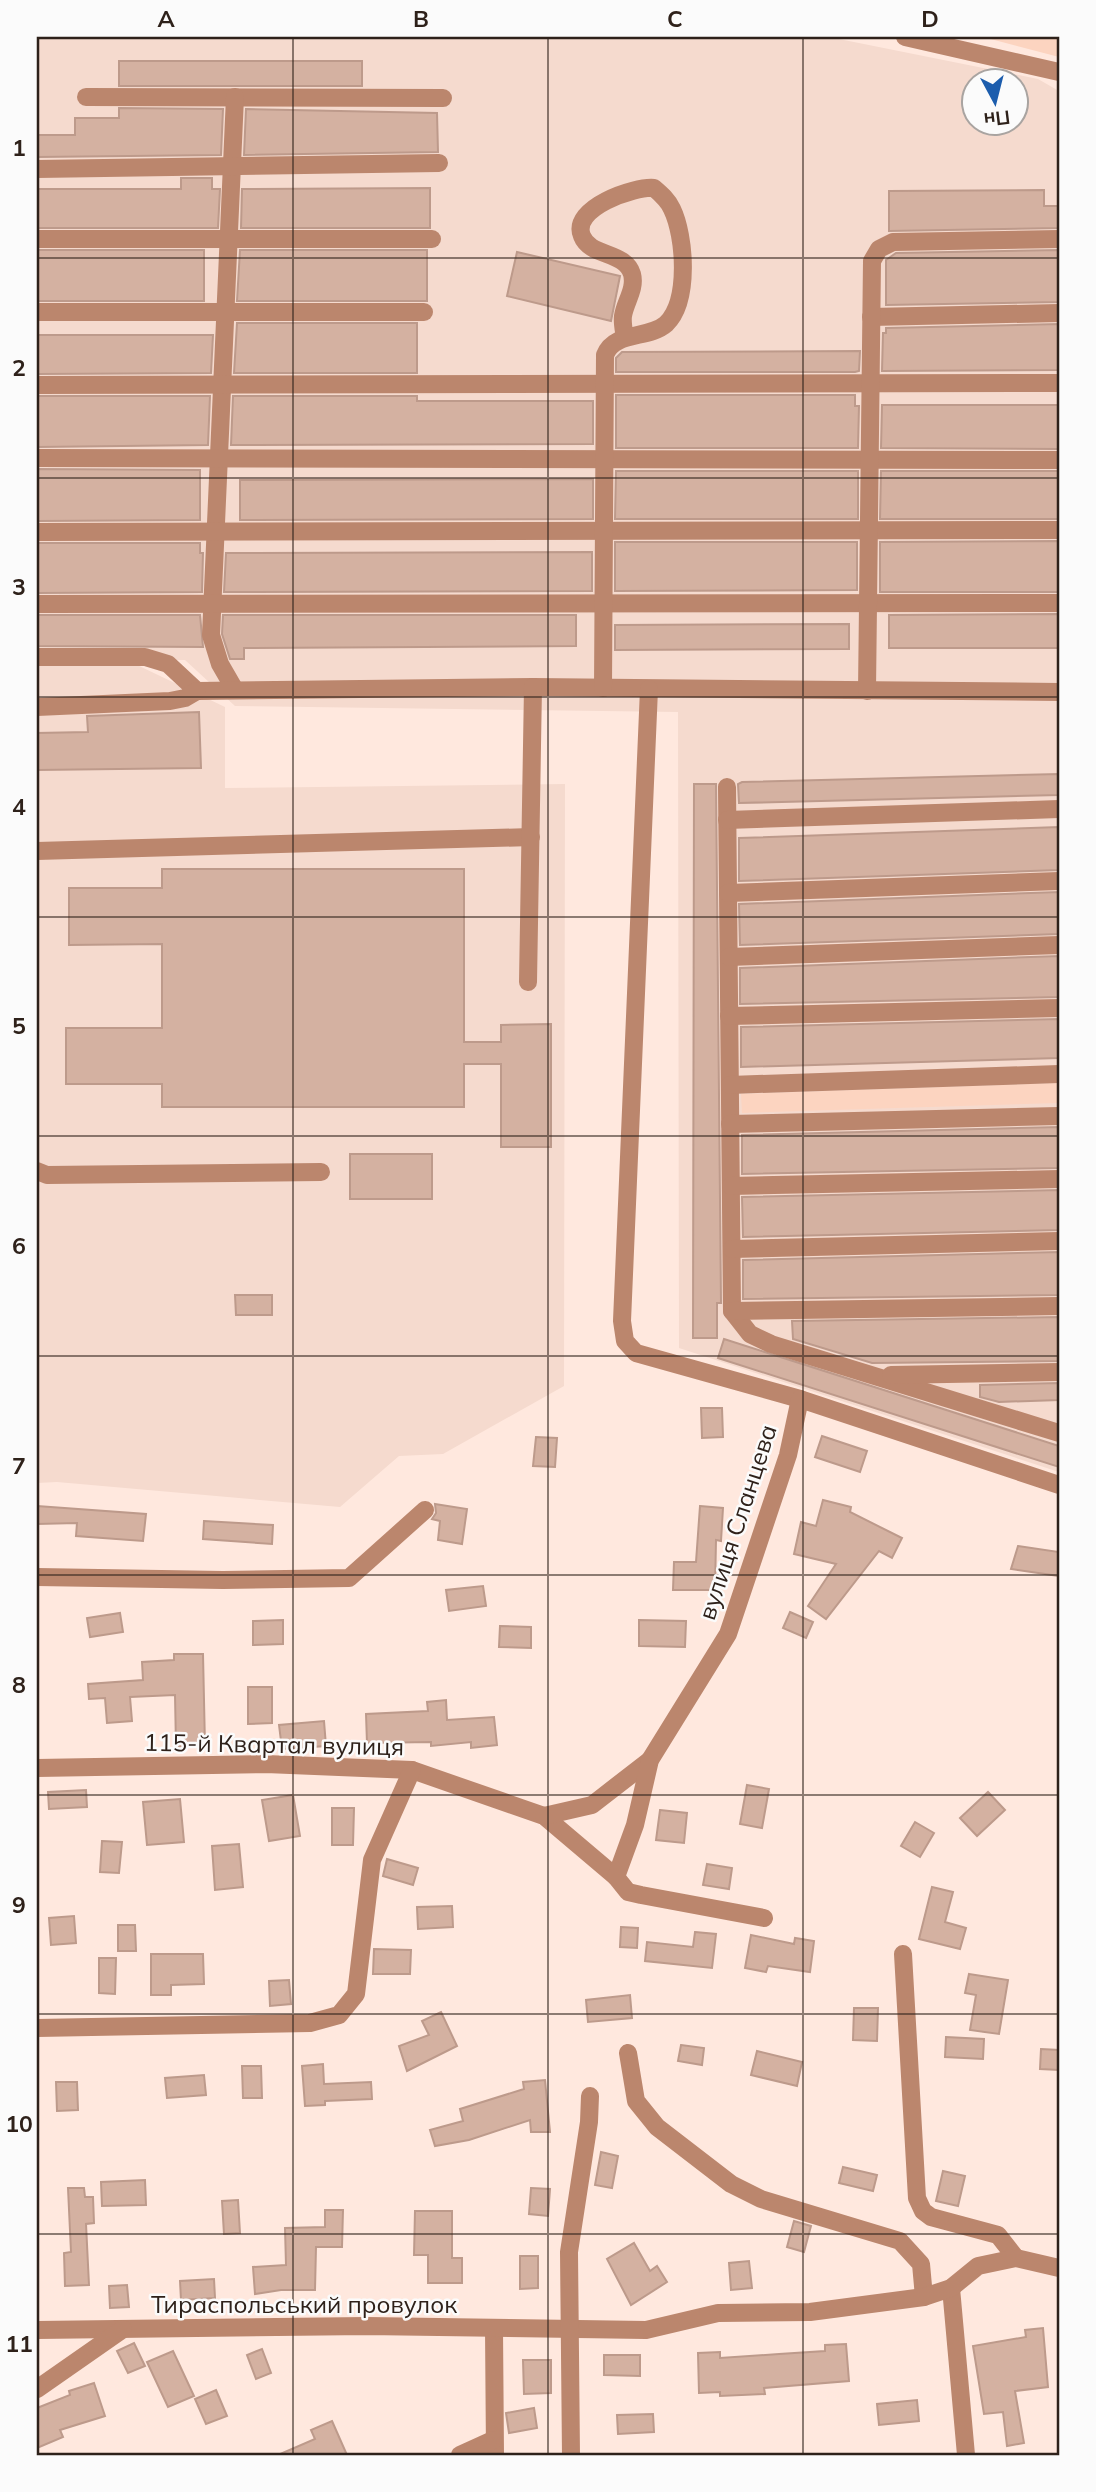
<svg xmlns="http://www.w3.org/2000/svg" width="1096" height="2492" font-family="Mulish,sans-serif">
<rect width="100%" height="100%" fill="#ffe8de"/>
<!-- built -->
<g fill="#f5dace" fill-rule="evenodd">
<path d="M37 37H829L1038 79 1059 91V1472L679 1348 678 712 235 706 185 660 37 661ZM974 80H1016V122H974Z"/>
<path d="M135 664 225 707V788L565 784 564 1386 443 1454 399 1456 340 1507 57 1482 37 1483V665Z"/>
</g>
<!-- green -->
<g fill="#fcd4c0">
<path d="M983 37H1059V57Z"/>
<path d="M1059 1083V1103L742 1113 741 1094Z"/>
</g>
<!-- building -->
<g fill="#d4b1a1" stroke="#bd9a8b" stroke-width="2">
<rect x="119" y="61" width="243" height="25"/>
<path d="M119 108 223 109 221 155 37 157V135H75V118H119Z"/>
<path d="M246 109 437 113 438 152 244 155Z"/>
<path d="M181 178H212V189H220L218 228H37V189H181Z"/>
<path d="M430 188V228H241L242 189Z"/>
<path d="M1044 190V206H1059V228L889 231V191Z"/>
<rect x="37" y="250" width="167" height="51"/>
<path d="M240 250H427V301H237Z"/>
<path d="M1059 250V302L886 305V260L896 253Z"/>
<path d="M517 252 620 276 611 321 507 296Z"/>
<path d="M237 323H417V373H234Z"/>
<path d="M1059 324V370L882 371 883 333H886V328Z"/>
<path d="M37 335H213L211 373 37 374Z"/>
<path d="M860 351 859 371 855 372H616V358L622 352Z"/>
<path d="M616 395H855V406H859L858 448H616Z"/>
<path d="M37 396H210L208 445 37 447Z"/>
<path d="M233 396H417V401H593V444L231 445Z"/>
<path d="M882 405H1059V449L881 448Z"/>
<path d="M37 469 200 470V520L37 521Z"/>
<path d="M616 471H858V519H615Z"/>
<path d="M881 471H1059V519H880Z"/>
<path d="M593 479V519L240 520V480Z"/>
<path d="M1059 541V592H880V542Z"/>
<path d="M615 542H857V590L615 591Z"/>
<path d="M37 543H200V553H203L202 592 37 593Z"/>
<path d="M592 552V591L224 592 226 553Z"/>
<path d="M1059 614V648H889V615Z"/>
<path d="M37 615H200L203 647 37 646Z"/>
<path d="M223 615H576V646L244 648V659H230L222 634Z"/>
<path d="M849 624V649L615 650V625Z"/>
<path d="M199 712 201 768 37 770V733L88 732 87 716Z"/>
<path d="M1059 774V795L739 803 738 784 742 782Z"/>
<path d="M694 784H716L721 1303H717V1338H693Z"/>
<path d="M1059 827V870L739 881V838Z"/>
<path d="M162 869H464V1042H501V1025L551 1024V1147H501V1064H464V1107H162V1084H66V1028H162V944L69 945V888H162Z"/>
<path d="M1059 892V934L740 945 739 904Z"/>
<path d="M1059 956V997L740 1004V968Z"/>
<path d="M1059 1019V1058L741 1067V1027Z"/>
<path d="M1059 1127V1168L742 1174V1135Z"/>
<rect x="350" y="1154" width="82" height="45"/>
<path d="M1059 1190V1230L743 1237 742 1197Z"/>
<path d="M1059 1252V1295L743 1299V1260Z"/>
<path d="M235 1295H272V1315H236Z"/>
<path d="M1059 1317V1361L872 1363 793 1339 792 1321Z"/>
<path d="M724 1339 1059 1446V1467L718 1358Z"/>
<path d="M1059 1383V1400L999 1402 980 1397V1385Z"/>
<path d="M701 1408H722L723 1437 702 1438Z"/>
<path d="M822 1436 867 1451 860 1472 815 1457Z"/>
<path d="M536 1437 557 1438 555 1467 533 1466Z"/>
<path d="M823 1500 851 1507 850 1512 902 1538 892 1558 879 1551 826 1619 808 1606 836 1564 794 1554 801 1522 816 1526Z"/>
<path d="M435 1504 467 1509 462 1544 438 1540 440 1521 432 1519 436 1513Z"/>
<path d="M37 1506 146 1514 143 1541 76 1536 77 1523 37 1524Z"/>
<path d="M700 1506 723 1508 721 1541 716 1540 715 1590H673L674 1562H696Z"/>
<path d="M204 1521 273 1525 272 1544 203 1539Z"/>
<path d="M1018 1546 1059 1552V1576L1011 1569Z"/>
<path d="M483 1586 486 1606 449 1611 446 1590Z"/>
<path d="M790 1612 813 1622 806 1638 783 1628Z"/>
<path d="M120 1613 123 1632 90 1637 87 1618Z"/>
<path d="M283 1620V1644L253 1645V1621Z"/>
<path d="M639 1620 686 1621 685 1647 639 1646Z"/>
<path d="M500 1626 531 1627V1648L499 1647Z"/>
<path d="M174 1654H203L205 1746 176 1747 175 1695 130 1697 132 1721 107 1723 105 1698 89 1699 88 1684 143 1680 142 1662 174 1660Z"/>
<path d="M248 1687H272V1723L248 1724Z"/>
<path d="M446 1700 447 1720 494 1717 497 1745 471 1748V1742L431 1746V1742L367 1743 366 1714 428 1711 427 1702Z"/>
<path d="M324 1721 326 1746 282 1749 279 1725Z"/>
<path d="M747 1785 769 1789 762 1828 740 1824Z"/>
<path d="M86 1790 87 1807 49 1809 48 1792Z"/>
<path d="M988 1792 1005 1810 977 1836 960 1818Z"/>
<path d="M293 1795 300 1836 269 1841 262 1800Z"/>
<path d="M180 1799 184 1842 147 1845 143 1802Z"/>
<path d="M332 1808H354L353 1845H332Z"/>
<path d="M660 1810 687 1813 684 1843 656 1840Z"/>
<path d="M915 1822 934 1833 920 1857 901 1846Z"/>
<path d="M102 1841 122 1842 119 1873 100 1872Z"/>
<path d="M239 1844 243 1887 215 1890 212 1846Z"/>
<path d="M387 1859 418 1868 413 1885 383 1876Z"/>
<path d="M707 1864 732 1868 729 1889 703 1885Z"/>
<path d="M932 1887 953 1892 945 1922 966 1928 960 1949 919 1939Z"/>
<path d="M452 1906 453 1927 418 1929 417 1907Z"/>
<path d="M74 1916 76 1943 51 1945 49 1918Z"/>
<path d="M118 1925H135L136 1951H118Z"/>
<path d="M621 1927 638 1928 637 1948 620 1947Z"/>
<path d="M695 1932 716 1934 712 1968 645 1961 647 1942 693 1947Z"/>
<path d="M751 1935 794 1944 795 1938 814 1941 810 1972 768 1966 766 1972 745 1968Z"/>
<path d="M374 1949 411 1950 410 1974H373Z"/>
<path d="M151 1954H203L204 1984 171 1985V1995H151Z"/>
<path d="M99 1958H116L115 1994 99 1993Z"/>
<path d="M969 1974 1008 1980 999 2034 970 2030 976 1995 965 1993Z"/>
<path d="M289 1980 291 2004 270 2006 269 1981Z"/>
<path d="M630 1995 632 2018 588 2022 586 2000Z"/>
<path d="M854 2008H878L877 2041 853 2040Z"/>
<path d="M441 2012 457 2046 407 2071 399 2046 429 2035 422 2021Z"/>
<path d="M946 2037 984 2039 983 2059 945 2057Z"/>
<path d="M681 2045 704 2048 702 2065 678 2061Z"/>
<path d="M1041 2049 1059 2050V2070L1040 2069Z"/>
<path d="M757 2051 802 2062 797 2086 751 2075Z"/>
<path d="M323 2064 324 2084 371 2082 372 2099 325 2101V2105L305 2106 302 2066Z"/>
<path d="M242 2066H261L262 2098H243Z"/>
<path d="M204 2075 206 2095 167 2098 165 2078Z"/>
<path d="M545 2080 550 2132H531L530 2120 469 2140 435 2146 430 2130 463 2121 460 2109 524 2089 523 2082Z"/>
<path d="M56 2082H77L78 2110 57 2111Z"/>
<path d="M601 2152 618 2156 612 2188 595 2185Z"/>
<path d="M843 2167 877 2175 873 2191 839 2183Z"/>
<path d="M943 2171 965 2176 958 2206 936 2201Z"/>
<path d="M145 2180 146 2205 102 2206 101 2182Z"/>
<path d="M68 2188H84L85 2197H93L94 2223 86 2224 89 2285 65 2286 64 2253 71 2252Z"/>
<path d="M531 2188 550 2189 548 2216 529 2214Z"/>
<path d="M238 2200 240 2233 224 2234 222 2201Z"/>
<path d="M325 2210H343L342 2247H316L315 2290H281L255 2294 253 2267 286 2265 285 2228 325 2227Z"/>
<path d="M415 2211H452V2258H462V2283H428V2255H414Z"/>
<path d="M794 2221 811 2226 804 2252 787 2247Z"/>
<path d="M634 2243 650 2271 657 2266 667 2282 631 2305 607 2259Z"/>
<path d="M520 2256H538V2288L520 2289Z"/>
<path d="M749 2261 752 2288 731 2290 729 2263Z"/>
<path d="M214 2279 215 2298 181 2300 180 2281Z"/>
<path d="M127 2285 129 2307 110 2308 109 2286Z"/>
<path d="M1043 2328 1048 2387 1015 2391 1024 2443 1007 2446 1003 2412 984 2414 973 2346 1026 2337 1025 2330Z"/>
<path d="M134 2343 145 2366 128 2373 117 2351Z"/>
<path d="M846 2344 849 2381 764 2388 765 2394 720 2396V2392L699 2393 698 2353 720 2352V2358L779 2354 825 2351V2345Z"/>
<path d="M262 2349 271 2373 256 2379 247 2355Z"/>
<path d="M173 2351 194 2396 168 2407 147 2362Z"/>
<path d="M604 2355H640V2376L604 2375Z"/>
<path d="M523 2360H551V2393L524 2394Z"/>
<path d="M94 2383 105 2416 60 2430 63 2437 37 2448V2408L70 2395 69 2391Z"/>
<path d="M216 2390 227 2416 206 2424 195 2399Z"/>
<path d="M917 2400 919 2421 879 2425 877 2404Z"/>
<path d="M534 2408 537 2428 509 2433 506 2413Z"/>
<path d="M653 2414 654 2432 618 2434 617 2415Z"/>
<path d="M332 2421 347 2455H278L315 2439 311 2430Z"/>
</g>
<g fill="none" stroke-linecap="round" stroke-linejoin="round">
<!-- minor -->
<g stroke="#bb866d" stroke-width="18">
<path d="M905 37 1059 72"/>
<path d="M86 97 443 98"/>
<path d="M235 97 211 635 220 664 235 690"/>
<path d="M37 169 439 163"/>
<path d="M37 239H432"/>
<path d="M37 312H424"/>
<path d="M871 317 1059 313"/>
<path d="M37 385 1059 383"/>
<path d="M37 458 1059 460"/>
<path d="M37 532 1059 530"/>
<path d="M37 604 1059 603"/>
<path d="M37 657H145L168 664 197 691 533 687 1059 692"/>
<path d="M603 688 605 355C614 331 649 339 666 324 690 301 685 236 672 209 668 200 661 194 654 188 635 186 570 208 582 236 590 257 625 251 632 274 636 289 625 302 623 316 622 323 624 331 625 338"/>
<path d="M649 689 622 1321 625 1341 636 1353 800 1399"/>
<path d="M867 691 872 261 879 249 893 242 1059 239"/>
<path d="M37 707 170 701 185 698 197 691"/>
<path d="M727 787 732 1311 750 1334 771 1344 1059 1433"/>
<path d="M727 820 1059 809"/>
<path d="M37 851 531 837"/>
<path d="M728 893 1059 881"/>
<path d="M729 957 1059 945"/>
<path d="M528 982 533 687"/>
<path d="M729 1016 1059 1008"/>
<path d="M730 1085 1059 1074"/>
<path d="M730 1124 1059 1116"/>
<path d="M37 1171 47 1175 321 1172"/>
<path d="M731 1186 1059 1179"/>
<path d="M732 1249 1059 1241"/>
<path d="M732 1311 1059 1306"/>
<path d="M891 1375 1059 1372"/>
<path d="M37 1577 223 1580 349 1578 425 1510"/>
<path d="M37 1768 266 1764 412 1770 544 1816 616 1877"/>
<path d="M544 1816 592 1805 650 1760"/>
<path d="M764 1918 641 1895 628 1892 616 1877 635 1825 650 1760 728 1634 788 1455 800 1399 1059 1485"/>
<path d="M903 1954 917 2198 923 2211 931 2217 998 2235 1016 2258"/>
<path d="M37 2028 310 2023 339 2015 356 1994 372 1860 412 1770"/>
<path d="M628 2053 636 2101 657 2127 731 2184 761 2199 900 2241 921 2264 924 2297"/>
<path d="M951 2288 966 2455"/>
<path d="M494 2329 495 2455"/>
<path d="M37 2330 367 2326 646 2330 718 2313 810 2312 924 2297 951 2288 978 2266 1016 2258 1059 2268"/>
<path d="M37 2389 123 2329"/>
<path d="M460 2455 493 2440"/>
<path d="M571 2455 569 2252 589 2122 590 2096"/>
</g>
</g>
<!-- grid -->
<path fill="none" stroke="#2e211a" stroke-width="2" stroke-opacity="0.55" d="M293 37V2455M548 37V2455M803 37V2455M37 258H1059M37 478H1059M37 697H1059M37 917H1059M37 1136H1059M37 1356H1059M37 1575H1059M37 1795H1059M37 2014H1059M37 2234H1059"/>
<g text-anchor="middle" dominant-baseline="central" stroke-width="5" stroke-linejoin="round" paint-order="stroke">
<!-- street labels -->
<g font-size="24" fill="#2e211a" stroke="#fbfbfb">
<text transform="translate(737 1522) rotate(-72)">вулиця Сланцева</text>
<text transform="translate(274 1744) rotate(1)">115-й Квартал вулиця</text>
<text x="304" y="2304">Тираспольський провулок</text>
</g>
</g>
<!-- border -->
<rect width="1096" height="2492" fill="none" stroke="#fbfbfb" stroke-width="77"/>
<!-- north arrow -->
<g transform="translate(995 102) rotate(173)"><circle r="33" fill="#fbfbfb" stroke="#a9a4a1" stroke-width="2"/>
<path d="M0-5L12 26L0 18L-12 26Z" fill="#1c5dad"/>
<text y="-10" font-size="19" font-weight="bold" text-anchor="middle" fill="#2e211a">Пн</text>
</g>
<rect x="38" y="38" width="1020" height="2416" fill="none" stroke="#2e211a" stroke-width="2.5"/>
<g font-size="23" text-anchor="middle" font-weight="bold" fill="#2e211a">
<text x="166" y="27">A</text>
<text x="421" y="27">B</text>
<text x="675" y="27">C</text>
<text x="930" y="27">D</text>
<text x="19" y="156">1</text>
<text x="19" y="376">2</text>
<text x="19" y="595">3</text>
<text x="19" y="815">4</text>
<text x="19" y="1034">5</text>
<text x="19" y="1254">6</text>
<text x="19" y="1474">7</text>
<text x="19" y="1693">8</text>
<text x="19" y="1913">9</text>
<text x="19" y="2132">10</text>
<text x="19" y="2352">11</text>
</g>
</svg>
